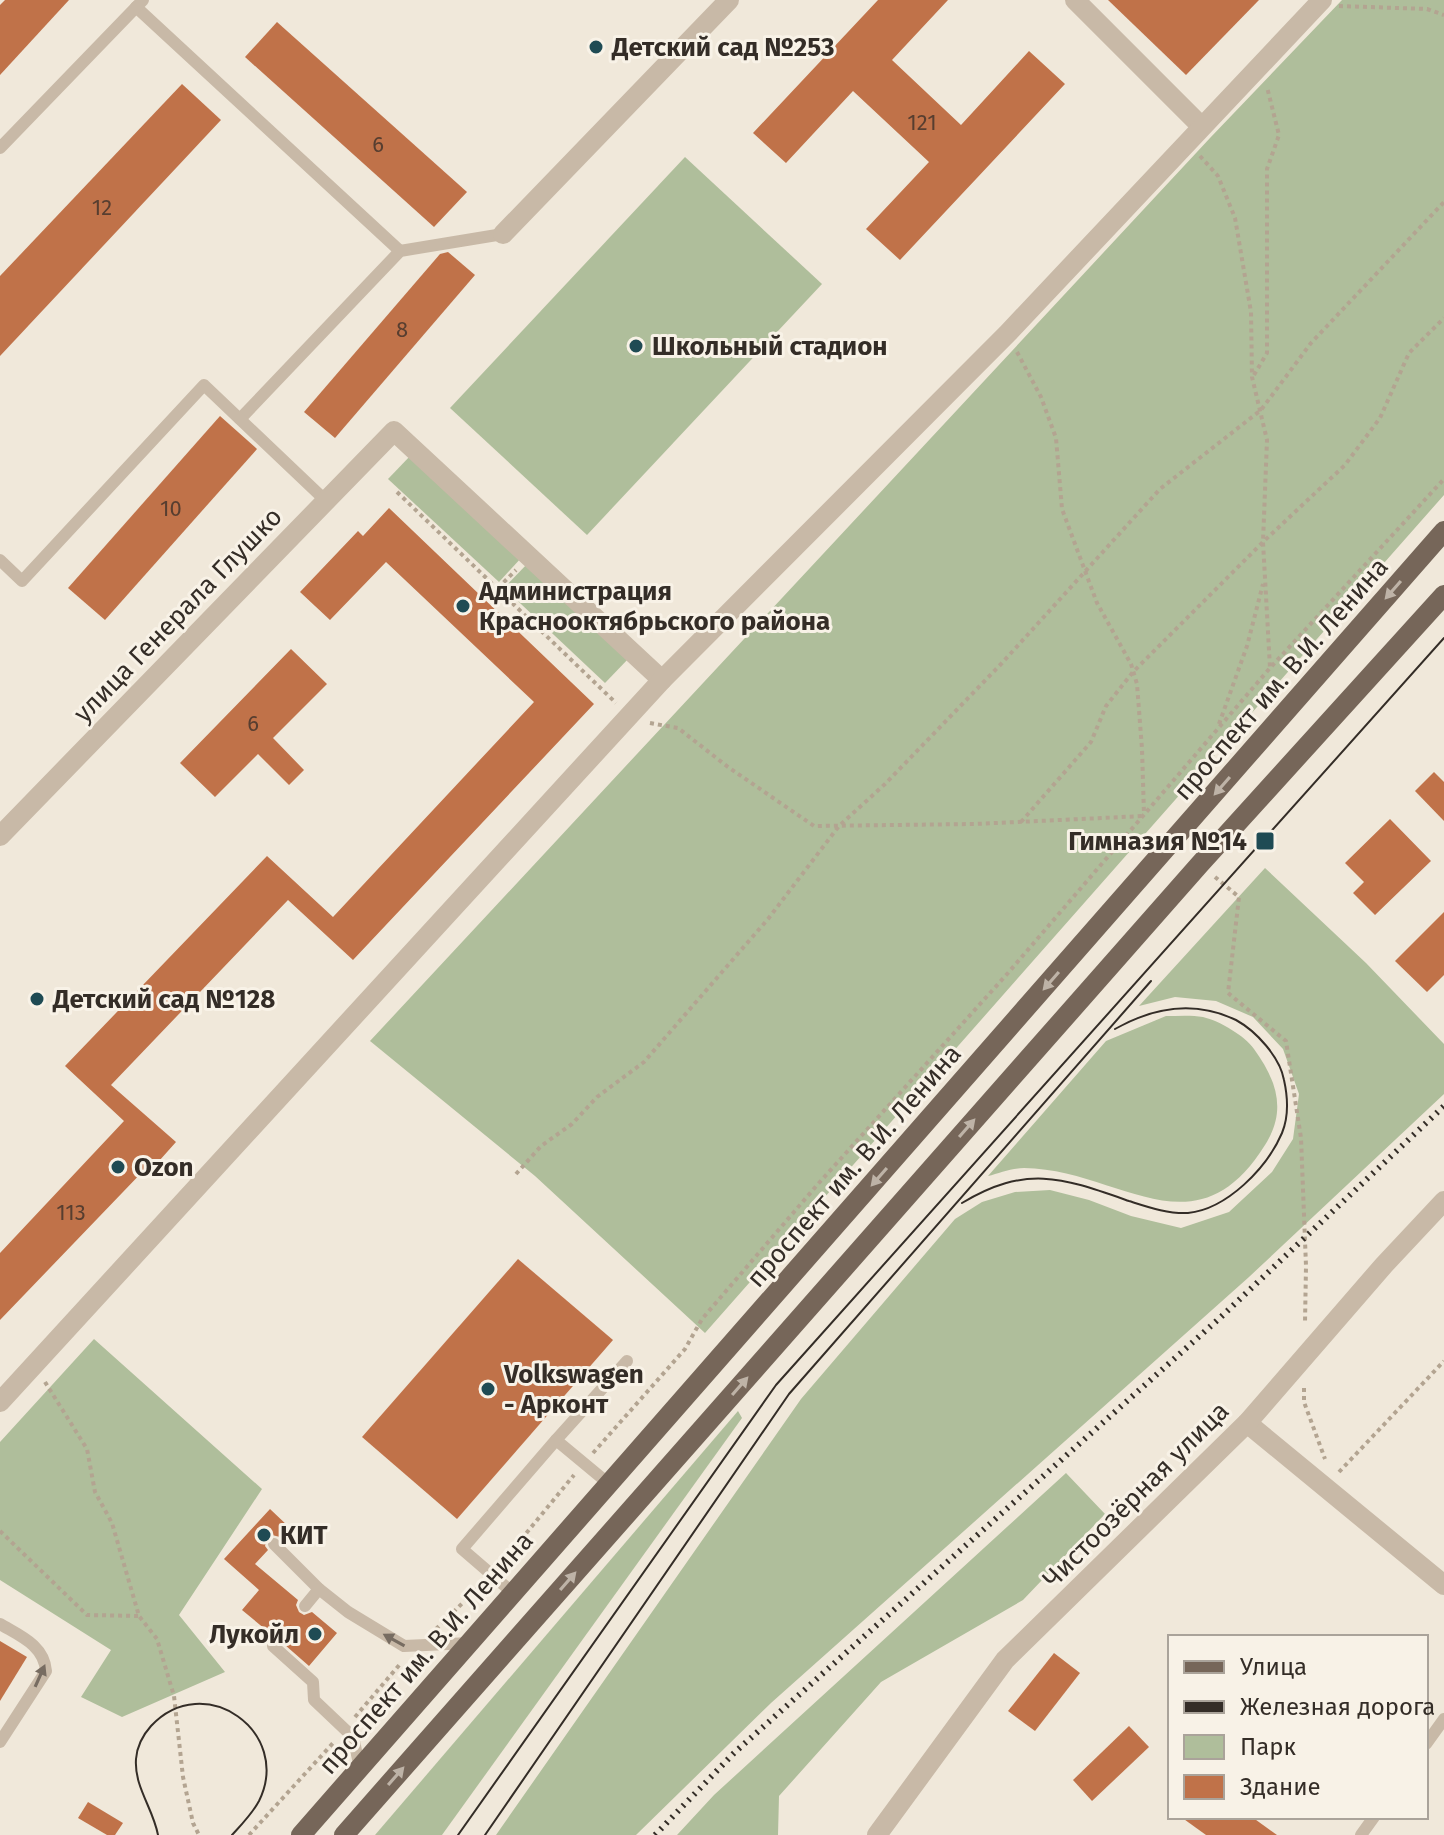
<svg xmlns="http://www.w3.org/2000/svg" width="1444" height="1835" font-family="'Fira Sans',sans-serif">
<rect width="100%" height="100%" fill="#f0e8da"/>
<!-- green -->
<g fill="#afbe9b">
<path d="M1342 0H1444V495L705 1333 535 1176 370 1041 1210 138Z"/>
<path d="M685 157 822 284 587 535 450 408Z"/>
<path d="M412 454 522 557 499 582 388 479Z"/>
<path d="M529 562 630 657 605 683 504 588Z"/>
<path d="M1265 868 1366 963 1444 1044V1094L1249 1277 771 1703 636 1835H496L801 1399 955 1219 982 1202 1015 1192 1050 1190 1089 1200 1131 1216 1181 1228 1229 1212 1272 1172 1293 1139 1299 1094 1283 1049 1253 1017 1216 1001 1175 997 1139 1006Z"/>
<path d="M1166 1016C1178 1016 1192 1015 1203 1017 1220 1021 1245 1036 1254 1049 1277 1081 1287 1110 1265 1145 1195 1257 1119 1169 1024 1168 1012 1168 999 1173 988 1176L1106 1041Z"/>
<path d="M94 1339 262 1489 179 1615 225 1672 122 1717 81 1697 111 1650 0 1580V1442Z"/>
<path d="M738 1411 742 1418 442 1835H375Z"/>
<path d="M1066 1473 1105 1514 1023 1600 881 1682 779 1796 778 1835H677L714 1795Z"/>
</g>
<!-- building -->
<g fill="#c07249">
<path d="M5 0H69L0 75V5Z"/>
<path d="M878 0H948L892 60 961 125 1029 51 1065 84 900 260 866 229 929 162 853 91 786 163 753 133Z"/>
<path d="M1108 0H1259L1186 75Z"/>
<path d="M277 22 467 192 434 227 245 57Z"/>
<path d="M182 84 221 120 0 356V276Z"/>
<path d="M448 252 475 275 335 438 304 412 440 254Z"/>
<path d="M220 416 257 449 105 620 68 588Z"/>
<path d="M389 508 594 704 353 960 288 900 111 1085 176 1142 151 1170 147 1167 0 1320V1253L124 1121 65 1066 267 856 333 917 534 702 386 562 330 620 300 592 358 531 363 536Z"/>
<path d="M291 649 327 684 273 738 304 770 289 785 258 754 215 797 180 763Z"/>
<path d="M1434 772 1444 782V821L1415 791Z"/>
<path d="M1390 819 1431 861 1375 915 1353 893 1364 882 1345 863Z"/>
<path d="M1444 912V975L1427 992 1395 961Z"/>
<path d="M518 1259 613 1340 457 1519 362 1437Z"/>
<path d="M270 1509 289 1527 280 1537 272 1535 267 1538 265 1546 268 1550 255 1564 298 1600 296 1605 299 1612 304 1615 312 1612 337 1633 309 1666 285 1645 284 1634 279 1631 271 1634 242 1610 259 1590 224 1559Z"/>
<path d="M0 1641 27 1657 0 1701Z"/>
<path d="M1054 1653 1080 1673 1035 1731 1008 1711Z"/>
<path d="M1129 1726 1149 1747 1092 1801 1073 1780Z"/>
<path d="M88 1802 123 1823 115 1835H107L78 1818Z"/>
<path d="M1181 1817H1252L1277 1835H1206Z"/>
</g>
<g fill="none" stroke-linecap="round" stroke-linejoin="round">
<!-- path -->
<g stroke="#b3a491" stroke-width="4" stroke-dasharray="4 4" stroke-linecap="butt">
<path d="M1339 6 1427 9 1444 15"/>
<path d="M1200 156 1218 176 1235 218 1251 312 1252 377 1267 440 1263 542 1270 668"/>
<path d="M1017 352 1041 397 1056 438 1062 509 1097 603 1131 664 1137 684 1142 749 1144 814"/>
<path d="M1254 375 1267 353V169L1279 135 1267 87"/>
<path d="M397 492 616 703"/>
<path d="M498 588 516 570"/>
<path d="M650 723 678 728 728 767 814 826 975 824 1144 816"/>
<path d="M1219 724 1247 646 1263 584"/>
<path d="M1021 822 1091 742 1106 706 1133 672 1263 542 1345 465 1380 418 1409 353 1444 318"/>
<path d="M1215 877 1239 897 1228 993 1286 1041 1301 1138 1306 1266 1305 1323"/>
<path d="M516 1174 541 1146 572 1124 597 1097 644 1062 768 919 839 826 885 784 1002 663 1160 489 1261 410 1311 343 1444 202"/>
<path d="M45 1382 87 1449 95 1492 112 1523 139 1616 157 1639 174 1696 183 1777 193 1823 199 1835"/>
<path d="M1304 1388V1402L1325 1459"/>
<path d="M593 1453 685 1349 702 1319 818 1184 1008 973 1270 668 1444 479"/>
<path d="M1339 1472 1444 1361"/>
<path d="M0 1531 87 1615 139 1616"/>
<path d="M501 1564 574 1475"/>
<path d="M436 1629 481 1585"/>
<path d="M355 1717 401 1663"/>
<path d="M249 1835 334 1742"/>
</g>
<!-- lane -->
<g stroke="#c8b9a7" stroke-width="12">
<path d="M136 7 400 251"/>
<path d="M0 148 143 0"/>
<path d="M240 419 400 251 503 234"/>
<path d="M0 560 22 581 204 385 325 500"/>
<path d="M609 1484 556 1440 627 1361"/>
<path d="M274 1544 319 1589"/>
<path d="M513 1593 462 1549 556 1440"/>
<path d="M305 1606 319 1589 348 1612 404 1646 470 1643"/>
<path d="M0 1624C20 1636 44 1645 46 1671L0 1742"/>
<path d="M278 1640 273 1646 313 1682 314 1700 353 1737 360 1768"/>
<path d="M1426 1744 1444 1719"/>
<path d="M1361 1835 1374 1817"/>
</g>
<!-- street -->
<g stroke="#c8b9a7" stroke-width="20">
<path d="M1075 0 1201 126"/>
<path d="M503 234 729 0"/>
<path d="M0 836 394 431 662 680"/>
<path d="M0 1402 662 680 1007 334 1322 0"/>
<path d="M1247 1423 1444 1585"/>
<path d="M877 1835 1005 1660 1247 1423 1384 1265 1444 1201"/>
</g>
<!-- primary -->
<g stroke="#766659" stroke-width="20">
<path d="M301 1835 1444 531"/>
<path d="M344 1835 1200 864 1444 595"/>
</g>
<!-- tram -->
<g stroke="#342d27" stroke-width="2">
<path d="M962 1203C1027 1164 1063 1178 1129 1201 1148 1207 1168 1214 1188 1213 1227 1209 1267 1168 1282 1133 1289 1116 1288 1098 1284 1080 1280 1057 1256 1031 1236 1020 1194 1000 1154 1007 1115 1029"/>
<path d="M158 1835C153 1808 134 1787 136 1759 137 1746 142 1736 151 1726 204 1669 293 1732 259 1801 252 1814 242 1824 232 1835"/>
<path d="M458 1835 776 1385 1444 638"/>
<path d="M485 1835 789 1394 1151 981"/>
</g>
<!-- rail -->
<path stroke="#342d27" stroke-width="6" stroke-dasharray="2 6" stroke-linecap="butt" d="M655 1835 734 1753 1222 1316 1444 1106"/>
</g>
<!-- one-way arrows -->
<defs><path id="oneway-solid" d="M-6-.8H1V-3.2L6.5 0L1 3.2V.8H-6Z" transform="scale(2)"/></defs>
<g fill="#beb3a7">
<use href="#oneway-solid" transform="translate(1393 590) rotate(131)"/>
<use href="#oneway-solid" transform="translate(1222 786) rotate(131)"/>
<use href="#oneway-solid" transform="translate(1051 981) rotate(131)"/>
<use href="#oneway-solid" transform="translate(967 1128) rotate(-49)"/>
<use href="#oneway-solid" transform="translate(879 1177) rotate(131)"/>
<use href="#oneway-solid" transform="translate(740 1386) rotate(-49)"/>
<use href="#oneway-solid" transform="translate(568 1581) rotate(-49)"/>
<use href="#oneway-solid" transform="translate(396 1776) rotate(-49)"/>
</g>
<g fill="#776c61">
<use href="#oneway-solid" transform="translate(394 1640) rotate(-151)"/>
<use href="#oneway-solid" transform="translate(40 1676) rotate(-66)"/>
</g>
<!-- markers -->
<g fill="#1f4b54" stroke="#f8f2e7" stroke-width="3">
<circle cx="596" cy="47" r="8"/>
<circle cx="636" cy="346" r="8"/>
<circle cx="463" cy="606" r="8"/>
<rect x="1255" y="831" width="20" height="20" rx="4"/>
<circle cx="37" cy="999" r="8"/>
<circle cx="118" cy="1167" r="8"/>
<circle cx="488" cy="1389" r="8"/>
<circle cx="264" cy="1535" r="8"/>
<circle cx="315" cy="1634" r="8"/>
</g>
<g text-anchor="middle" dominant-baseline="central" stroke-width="6" stroke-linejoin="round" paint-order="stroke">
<!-- number labels -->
<g font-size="22" fill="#573e30">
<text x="922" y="122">121</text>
<text x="378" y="144">6</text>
<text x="102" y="207">12</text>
<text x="402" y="329">8</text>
<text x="171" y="508">10</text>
<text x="253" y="723">6</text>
<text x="71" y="1212">113</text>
</g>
<!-- poi labels -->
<g font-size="26" font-weight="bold" fill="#342d27" stroke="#f8f2e7" text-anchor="start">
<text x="612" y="47">Детский сад №253</text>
<text x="652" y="346">Школьный стадион</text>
<text x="479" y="591">Администрация<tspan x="479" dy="30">Краснооктябрьского района</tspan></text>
<text x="1247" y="841" text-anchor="end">Гимназия №14</text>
<text x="53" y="999">Детский сад №128</text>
<text x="134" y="1167">Ozon</text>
<text x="504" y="1374">Volkswagen<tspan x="504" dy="30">- Арконт</tspan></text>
<text x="280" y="1535">КИТ</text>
<text x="299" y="1634" text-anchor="end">Лукойл</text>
</g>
<!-- street labels -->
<g font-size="26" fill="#342d27" stroke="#f8f2e7">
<text transform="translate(178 615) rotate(-46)">улица Генерала Глушко</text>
<text transform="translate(1281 679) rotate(-49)">проспект им. В.И. Ленина</text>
<text transform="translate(854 1166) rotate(-49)">проспект им. В.И. Ленина</text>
<text transform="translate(1136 1495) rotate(-45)">Чистоозёрная улица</text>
<text transform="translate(426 1653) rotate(-49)">проспект им. В.И. Ленина</text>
</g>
</g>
<!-- legend -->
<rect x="1168" y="1635" width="260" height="184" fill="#f8f2e7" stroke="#aaa39a" stroke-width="2"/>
<rect x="1184" y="1661" width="40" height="12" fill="#766659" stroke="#aaa39a" stroke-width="2"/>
<text x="1240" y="1675" font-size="24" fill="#342d27">Улица</text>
<rect x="1184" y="1701" width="40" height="12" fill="#342d27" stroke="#aaa39a" stroke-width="2"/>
<text x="1240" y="1715" font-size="24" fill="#342d27">Железная дорога</text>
<rect x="1184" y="1735" width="40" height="24" fill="#afbe9b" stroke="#aaa39a" stroke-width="2"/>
<text x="1240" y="1755" font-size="24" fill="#342d27">Парк</text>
<rect x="1184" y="1775" width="40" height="24" fill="#c07249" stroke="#aaa39a" stroke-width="2"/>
<text x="1240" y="1795" font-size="24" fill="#342d27">Здание</text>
</svg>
